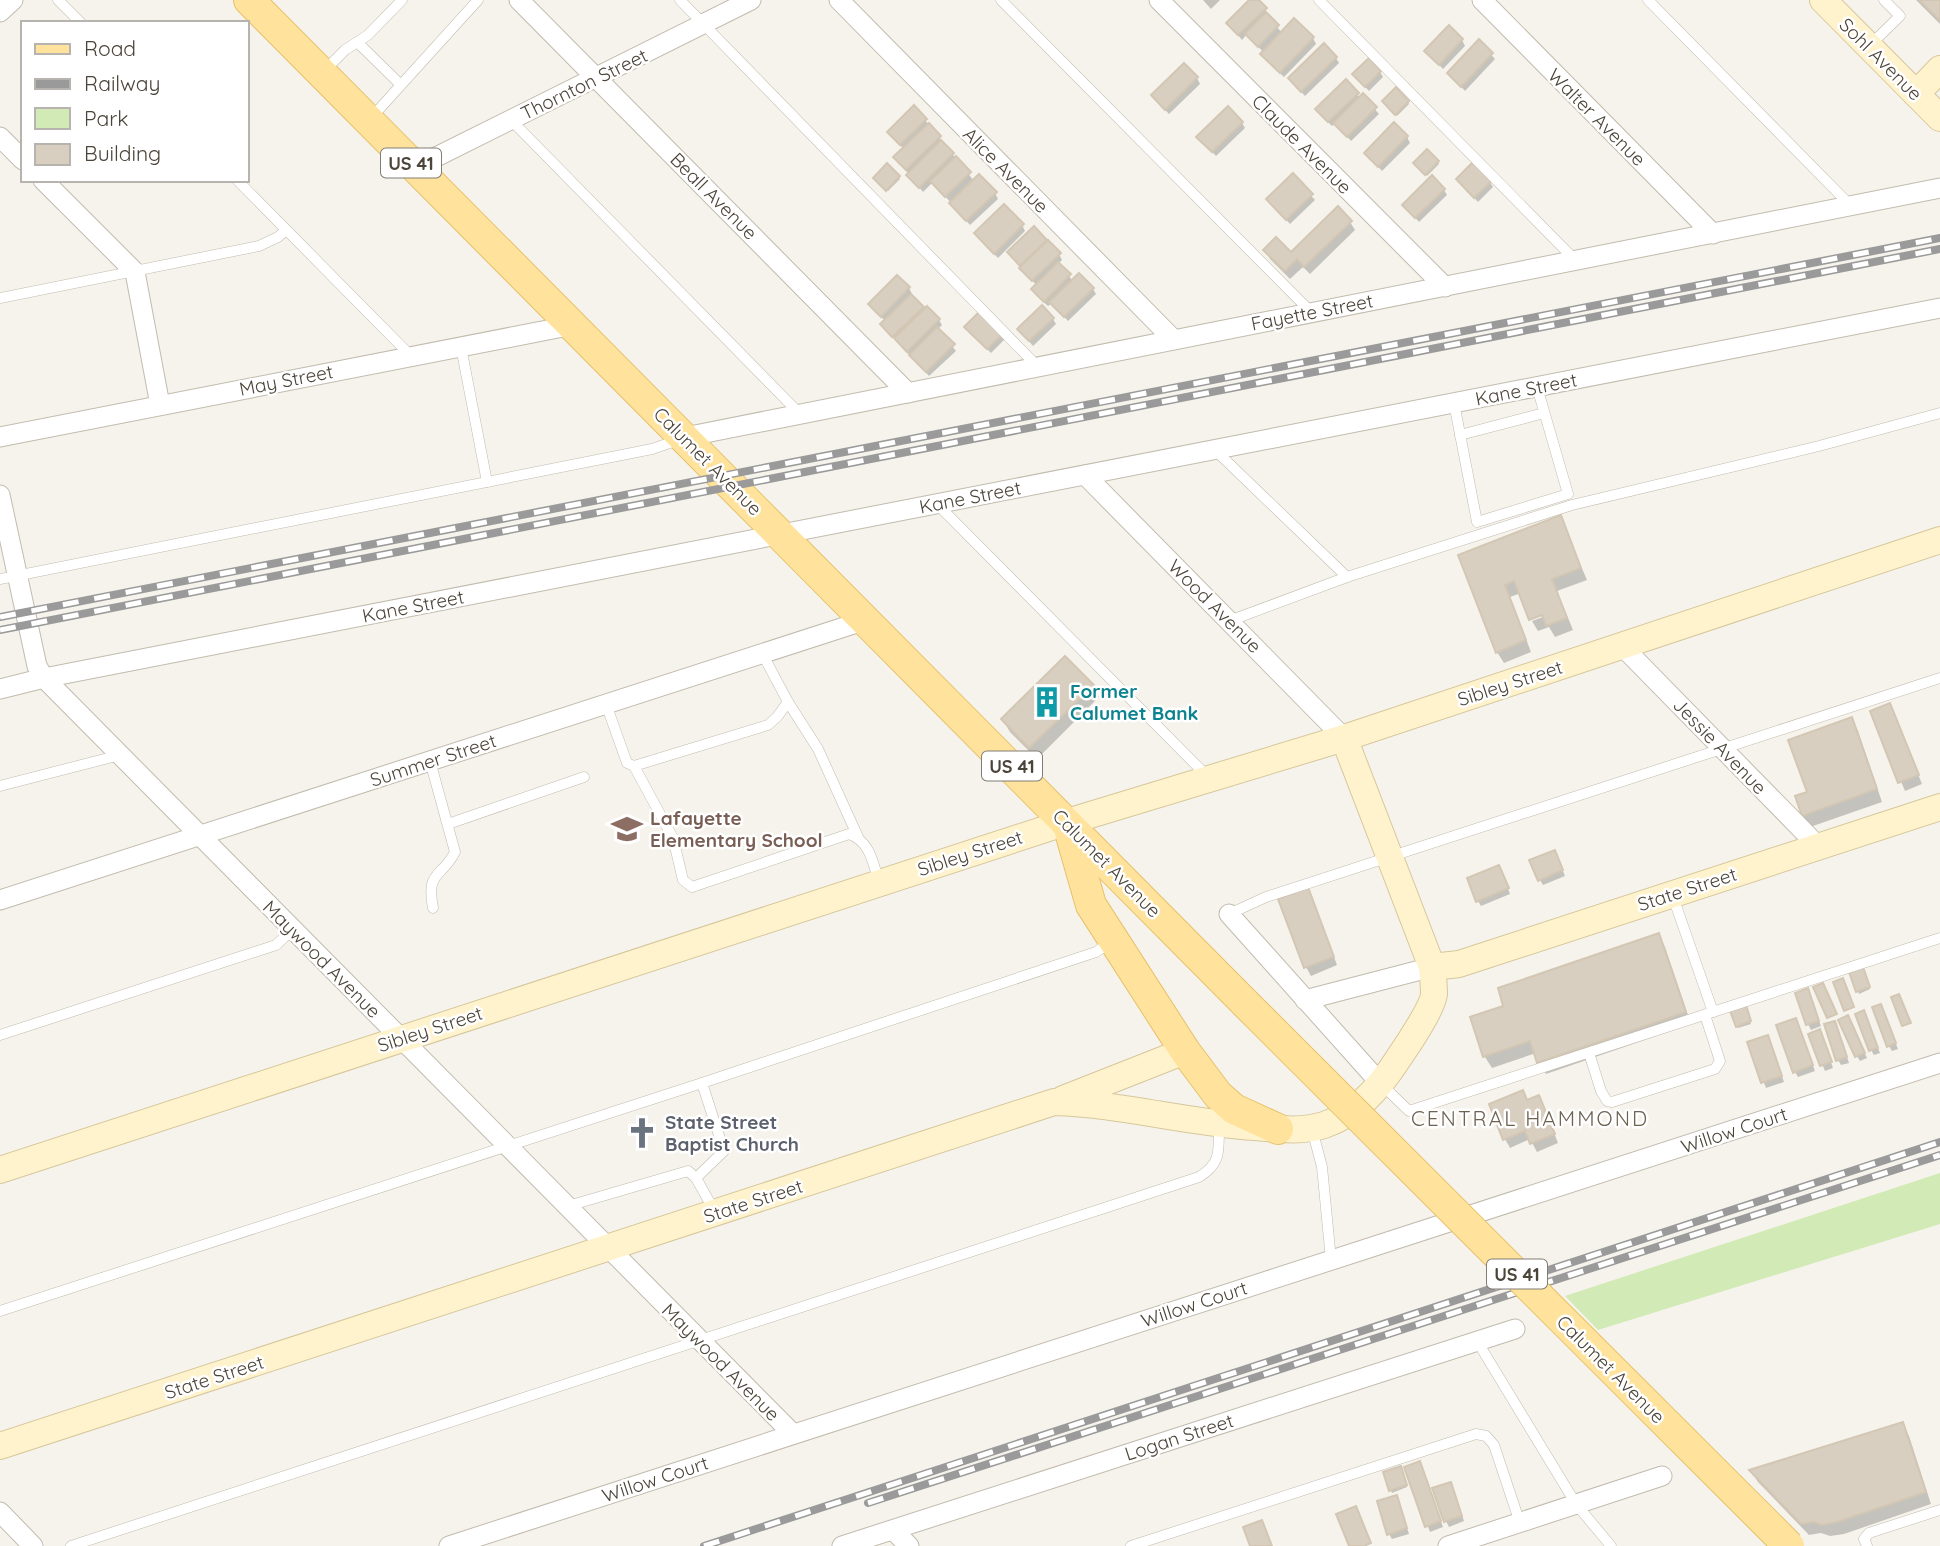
<svg xmlns="http://www.w3.org/2000/svg" width="1940" height="1546" font-family="Quicksand,sans-serif">
<rect width="100%" height="100%" fill="#f6f3ec"/>
<!-- green -->
<path fill="#d2eab5" d="M1940 1173V1224L1598 1330 1565 1296Z"/>
<!-- shadow -->
<g fill="#0003">
<path d="M1203 0H1220L1211 9Z"/>
<path d="M1252 0H1257L1265 9 1267 15 1282 33 1313 38 1316 44 1284 77 1265 59 1263 52 1247 34 1242 40 1228 23Z"/>
<path d="M1916 0H1940V24Z"/>
<path d="M1462 40 1465 46 1443 69 1426 51Z"/>
<path d="M1479 42 1495 59 1465 91 1449 73Z"/>
<path d="M1336 58 1339 63 1305 96 1293 83Z"/>
<path d="M1380 72 1383 77 1369 91 1354 75Z"/>
<path d="M1197 78 1200 84 1169 114 1156 100Z"/>
<path d="M1357 94 1360 99 1363 96 1379 114 1351 141 1335 123 1332 126 1320 114Z"/>
<path d="M1408 102 1409 104 1397 116 1385 104Z"/>
<path d="M925 120 974 181 995 193 998 199 970 225 933 182 923 192 899 162 904 149 892 137Z"/>
<path d="M1242 123 1245 128 1216 156 1198 137Z"/>
<path d="M1407 137 1410 143 1382 171 1366 153Z"/>
<path d="M1438 162 1439 164 1427 176 1417 165Z"/>
<path d="M1293 176 1315 200 1290 224 1268 200Z"/>
<path d="M899 177 900 179 888 191 876 180Z"/>
<path d="M1458 179 1490 182 1493 187 1478 202Z"/>
<path d="M1444 190 1447 195 1419 222 1404 205Z"/>
<path d="M1350 222 1355 230 1310 274 1303 267 1290 279 1270 259 1265 250 1291 255Z"/>
<path d="M1022 225 1025 231 998 258 976 234Z"/>
<path d="M1046 241 1059 254 1062 260 1058 264 1073 281 1093 289 1096 294 1068 321 1052 303 1048 306 1036 295 1033 290 1037 286 1009 253Z"/>
<path d="M909 288 912 294 910 295 924 311 939 320 942 325 938 329 956 351 929 376 885 329 882 324 885 321 870 305Z"/>
<path d="M982 311 1006 338 991 353 966 327Z"/>
<path d="M1053 319 1056 324 1033 346 1019 329Z"/>
<path d="M1560 517 1587 580 1557 591 1573 630 1555 637 1549 627 1538 631 1532 621 1551 614 1521 593 1510 597 1531 652 1504 663 1497 652 1460 556Z"/>
<path d="M1093 686 1099 697 1037 759 1010 732 1003 720Z"/>
<path d="M1890 705 1922 784 1905 791 1872 712Z"/>
<path d="M1851 719 1858 731 1882 802 1810 827 1803 815 1809 793Z"/>
<path d="M1557 857 1565 876 1543 885 1540 880Z"/>
<path d="M1502 872 1510 894 1481 906 1478 901Z"/>
<path d="M1312 898 1337 965 1311 976 1306 967Z"/>
<path d="M1658 935 1665 947 1691 1024 1546 1074 1536 1053 1492 1068 1485 1057 1472 1018 1506 1007Z"/>
<path d="M1862 969 1870 989 1859 994 1851 973Z"/>
<path d="M1810 996 1821 1026 1811 1030 1808 1024Z"/>
<path d="M1746 1009 1751 1024 1738 1028 1737 1026Z"/>
<path d="M1883 1011 1898 1049 1892 1051 1889 1046Z"/>
<path d="M1866 1018 1880 1053 1874 1055 1871 1050Z"/>
<path d="M1851 1023 1867 1058 1860 1061 1857 1056Z"/>
<path d="M1798 1025 1815 1071 1798 1077 1795 1072Z"/>
<path d="M1837 1028 1849 1063 1841 1065 1838 1060Z"/>
<path d="M1810 1035 1822 1037 1833 1068 1825 1071Z"/>
<path d="M1749 1043H1770L1784 1082 1766 1088Z"/>
<path d="M1527 1102 1543 1105 1558 1143 1537 1152 1530 1139 1510 1148 1505 1139Z"/>
<path d="M1902 1424 1909 1436 1931 1504 1844 1534 1830 1536 1821 1533 1809 1535 1758 1482 1751 1471Z"/>
<path d="M1406 1468 1422 1469 1443 1527 1430 1532Z"/>
<path d="M1401 1470 1407 1487 1392 1493 1385 1474Z"/>
<path d="M1453 1489 1464 1521 1449 1527 1446 1521Z"/>
<path d="M1399 1503 1409 1534 1392 1539 1389 1534Z"/>
</g>
<!-- building -->
<g fill="#d8cfc1" stroke="#d3c7b4" stroke-width="2">
<path d="M1249 0H1259L1267 8 1238 35 1226 23Z"/>
<path d="M1919 0H1940V20Z"/>
<path d="M1266 12 1279 25 1258 47 1245 34Z"/>
<path d="M1294 18 1314 37 1280 73 1260 54Z"/>
<path d="M1449 25 1463 39 1439 65 1424 51Z"/>
<path d="M1479 39 1493 53 1461 87 1447 73Z"/>
<path d="M1324 43 1337 57 1301 92 1288 78Z"/>
<path d="M1369 58 1381 71 1365 87 1352 74Z"/>
<path d="M1184 63 1198 77 1165 110 1151 95Z"/>
<path d="M1346 79 1359 93 1328 122 1315 109Z"/>
<path d="M1396 87 1409 101 1395 115 1382 101Z"/>
<path d="M1363 93 1377 107 1347 137 1333 123Z"/>
<path d="M914 105 927 119 900 145 887 132Z"/>
<path d="M1228 106 1243 122 1212 152 1196 137Z"/>
<path d="M1394 122 1408 136 1378 167 1364 153Z"/>
<path d="M929 123 941 136 906 170 893 157Z"/>
<path d="M941 140 954 153 919 188 906 175Z"/>
<path d="M1427 149 1439 161 1425 175 1413 163Z"/>
<path d="M956 156 971 172 945 197 930 181Z"/>
<path d="M1473 162 1492 181 1474 198 1456 179Z"/>
<path d="M887 163 900 176 886 191 873 178Z"/>
<path d="M1293 173 1313 194 1286 220 1266 199Z"/>
<path d="M979 174 997 192 966 221 949 203Z"/>
<path d="M1432 175 1445 189 1415 218 1402 205Z"/>
<path d="M1004 204 1024 224 994 254 974 233Z"/>
<path d="M1338 206 1352 221 1304 267 1297 259 1285 271 1263 250 1276 237 1291 252Z"/>
<path d="M1034 226 1047 240 1020 266 1007 252Z"/>
<path d="M1048 240 1061 253 1032 281 1019 268Z"/>
<path d="M1058 262 1071 274 1044 302 1031 289Z"/>
<path d="M1079 273 1094 288 1064 317 1049 302Z"/>
<path d="M897 275 910 287 881 317 868 304Z"/>
<path d="M911 294 924 307 892 337 880 324Z"/>
<path d="M1042 305 1054 318 1029 341 1017 329Z"/>
<path d="M927 306 940 319 907 352 894 338Z"/>
<path d="M982 309 1005 332 987 349 964 327Z"/>
<path d="M937 327 955 344 926 372 909 355Z"/>
<path d="M1561 515 1581 568 1552 579 1567 618 1546 626 1542 615 1529 620 1514 581 1505 585 1526 640 1496 653 1458 555Z"/>
<path d="M1065 656 1094 685 1029 748 1001 719Z"/>
<path d="M1890 703 1919 775 1898 783 1870 711Z"/>
<path d="M1852 717 1877 789 1802 816 1795 796 1807 792 1788 740Z"/>
<path d="M1555 850 1563 870 1538 881 1529 860Z"/>
<path d="M1499 865 1509 888 1476 902 1467 878Z"/>
<path d="M1308 887 1334 957 1304 968 1278 899Z"/>
<path d="M1659 933 1686 1012 1537 1063 1530 1041 1483 1057 1470 1017 1503 1006 1498 988Z"/>
<path d="M1863 967 1870 987 1856 992 1849 972Z"/>
<path d="M1843 978 1854 1007 1844 1011 1833 982Z"/>
<path d="M1823 983 1837 1014 1827 1018 1813 987Z"/>
<path d="M1808 988 1819 1021 1806 1025 1795 993Z"/>
<path d="M1899 994 1911 1023 1902 1026 1891 997Z"/>
<path d="M1881 1004 1896 1043 1887 1047 1872 1007Z"/>
<path d="M1746 1005 1751 1021 1736 1027 1730 1011Z"/>
<path d="M1864 1010 1878 1048 1869 1051 1855 1014Z"/>
<path d="M1848 1015 1865 1053 1855 1057 1838 1020Z"/>
<path d="M1796 1018 1813 1065 1793 1073 1776 1025Z"/>
<path d="M1835 1021 1847 1057 1836 1061 1824 1024Z"/>
<path d="M1820 1029 1832 1062 1820 1066 1808 1034Z"/>
<path d="M1768 1035 1782 1076 1761 1083 1747 1042Z"/>
<path d="M1523 1090 1527 1100 1539 1095 1555 1134 1530 1144 1525 1131 1503 1140 1489 1104Z"/>
<path d="M1903 1422 1926 1492 1837 1522 1822 1525 1814 1522 1801 1524 1749 1470Z"/>
<path d="M1420 1461 1441 1521 1425 1527 1404 1467Z"/>
<path d="M1401 1466 1407 1485 1389 1491 1383 1472Z"/>
<path d="M1451 1482 1462 1516 1444 1522 1432 1488Z"/>
<path d="M1397 1495 1407 1528 1387 1535 1377 1501Z"/>
<path d="M1356 1506 1371 1543 1364 1546H1349L1336 1514Z"/>
<path d="M1262 1520 1272 1546H1250L1243 1527Z"/>
</g>
<g fill="none" stroke-linecap="round" stroke-linejoin="round">
<defs>
<g id="lane">
<path d="M58 0 81 23"/>
<path d="M680 0 1038 367"/>
<path d="M1001 0 1311 312"/>
<path d="M1319 0 1576 261"/>
<path d="M1648 0 1851 206"/>
<path d="M357 42 400 84"/>
<path d="M1869 46 1900 16 1884 0"/>
<path d="M325 70 345 50 368 35 402 0"/>
<path d="M372 117 478 0"/>
<path d="M511 120 800 414"/>
<path d="M237 180 411 356"/>
<path d="M0 298 259 246 278 237 286 230"/>
<path d="M461 347 487 482"/>
<path d="M1454 403 1477 522 1568 494 1537 387"/>
<path d="M1460 435 1544 413"/>
<path d="M1215 450 1347 577"/>
<path d="M937 504 1207 776"/>
<path d="M0 579 652 449 681 439"/>
<path d="M1229 621 1347 577 1572 505 1819 446 1940 413"/>
<path d="M788 702 818 749 858 837"/>
<path d="M606 704 627 763 634 766 673 838 683 880 692 887 849 834C870 841 873 863 879 882"/>
<path d="M430 761 455 852C441 879 426 870 433 908"/>
<path d="M634 766 768 725 777 717 788 702 762 653"/>
<path d="M0 786 120 755"/>
<path d="M448 824 584 777"/>
<path d="M1673 897 1713 1012"/>
<path d="M1229 914 1266 897 1940 678"/>
<path d="M0 1035 276 945 293 929"/>
<path d="M1589 1053 1601 1091 1607 1101 1612 1102 1715 1069 1720 1061 1705 1015"/>
<path d="M1381 1084 1409 1111 1940 938"/>
<path d="M1312 1129 1322 1167 1331 1260"/>
<path d="M696 1178 724 1151 702 1083"/>
<path d="M568 1206 688 1171 696 1178 715 1212"/>
<path d="M0 1311 702 1083 1096 952 1111 942"/>
<path d="M1477 1341 1576 1504 1611 1546"/>
<path d="M71 1546 1199 1177C1223 1162 1218 1149 1219 1125"/>
<path d="M1131 1546 1476 1434 1486 1436 1494 1445 1520 1523"/>
<path d="M1867 1546 1864 1539 1869 1533 1940 1510"/>
</g>
<g id="street">
<path d="M519 0 908 393"/>
<path d="M839 0 1173 339"/>
<path d="M1159 0 1445 287"/>
<path d="M1482 0 1713 234"/>
<path d="M0 12 13 0"/>
<path d="M0 137 23 160"/>
<path d="M416 167 751 0"/>
<path d="M43 180 135 272 160 405"/>
<path d="M0 437 573 325"/>
<path d="M685 437 1940 188"/>
<path d="M1085 475 1344 738"/>
<path d="M0 495 37 666 44 678 793 1434"/>
<path d="M1622 646 1818 846"/>
<path d="M0 689 44 678 1940 308"/>
<path d="M0 900 866 620"/>
<path d="M1229 914 1381 1084"/>
<path d="M1305 1000 1432 967"/>
<path d="M0 1512 33 1546"/>
<path d="M893 1530 909 1546"/>
<path d="M449 1546 1940 1063"/>
<path d="M842 1546 1515 1329"/>
<path d="M1448 1546 1662 1476"/>
</g>
<g id="secondary">
<path d="M1823 0 1940 118"/>
<path d="M1916 94 1940 69"/>
<path d="M1432 967 1459 964 1940 807"/>
<path d="M1063 1099 1185 1051"/>
<path d="M0 1170 1067 822 1344 738 1940 540"/>
<path d="M0 1446 1054 1102C1122 1104 1188 1123 1255 1127 1278 1129 1302 1132 1324 1125 1357 1114 1380 1087 1398 1059 1407 1046 1433 1007 1434 994 1434 985 1433 976 1432 967L1344 738"/>
</g>
<g id="primary">
<path d="M249 0 1245 1003"/>
<path d="M1068 825 1091 905 1185 1051 1218 1095 1234 1109 1278 1129"/>
</g>
</defs>
<!-- lane casing -->
<use href="#lane" stroke="#c2bbae" stroke-width="11"/>
<!-- street casing -->
<use href="#street" stroke="#c2bbae" stroke-width="21"/>
<!-- secondary casing -->
<use href="#secondary" stroke="#d6c79b" stroke-width="28"/>
<!-- primary casing -->
<use href="#primary" stroke="#e6c16a" stroke-width="32"/>
<!-- lane -->
<use href="#lane" stroke="#fff" stroke-width="10"/>
<!-- street -->
<use href="#street" stroke="#fff" stroke-width="19"/>
<!-- secondary -->
<use href="#secondary" stroke="#fff3cd" stroke-width="26"/>
<!-- primary -->
<use href="#primary" stroke="#ffe39c" stroke-width="30"/>
<defs>
<g id="rail">
<path d="M0 617 1940 238"/>
<path d="M0 630 1940 249"/>
<path d="M868 1503 1940 1155"/>
<path d="M704 1546 1940 1142"/>
</g>
</defs>
<!-- rail casing -->
<use href="#rail" stroke="#9a9a9a" stroke-width="8"/>
<!-- rail -->
<use href="#rail" stroke="#fff" stroke-width="5" stroke-dasharray="16" stroke-linecap="butt"/>
<defs>
<path id="primary-bridge" d="M1245 1003 1789 1546"/>
</defs>
<!-- primary-bridge casing -->
<use href="#primary-bridge" stroke="#e6c16a" stroke-width="32" stroke-linecap="butt"/>
<!-- primary-bridge -->
<use href="#primary-bridge" stroke="#ffe39c" stroke-width="30"/>
</g>
<!-- icons -->
<defs>
<symbol id="building-bare" viewBox="-9 -9 18 18"><path d="M-4-6H4V6H1V3H-1V6H-4ZM-2.5-4.3h1.7v1.8h-1.7ZM.8-4.3h1.7v1.8H.8ZM-2.5-1h1.7V.8h-1.7ZM.8-1h1.7V.8H.8Z" fill="#0f9aa8" stroke="#fff" stroke-width="2.5" paint-order="stroke"/></symbol>
<symbol id="school-bare" viewBox="-9 -9 18 18"><path d="M0-5L7-2L0 1L-7-2ZM-4 1L0 2.5L4 1V4Q0 6-4 4Z" fill="#8d6e63" stroke="#fff" stroke-width="2.5" paint-order="stroke"/></symbol>
<symbol id="church-bare" viewBox="-9 -9 18 18"><path d="M-1.2-6h2.4v3.5h3.3v2.4h-3.3V6h-2.4V-.1h-3.3v-2.4h3.3Z" fill="#6b7280" stroke="#fff" stroke-width="2.5" paint-order="stroke"/></symbol>
</defs>
<g fill-rule="evenodd">
<use href="#building-bare" x="1025" y="680" width="44" height="44"/>
<use href="#school-bare" x="605" y="807" width="44" height="44"/>
<use href="#church-bare" x="620" y="1111" width="44" height="44"/>
</g>
<g text-anchor="middle" dominant-baseline="central" stroke-width="5" stroke-linejoin="round" paint-order="stroke">
<!-- shield labels -->
<g fill="#fff" stroke="#817c74" stroke-width="2">
<rect x="381" y="148.5" width="60" height="29" rx="5"/>
<rect x="982" y="751.5" width="60" height="29" rx="5"/>
<rect x="1487" y="1259.5" width="60" height="29" rx="5"/>
</g>
<g font-size="18" font-weight="bold" fill="#4b4439">
<text x="411" y="163">US 41</text>
<text x="1012" y="766">US 41</text>
<text x="1517" y="1274">US 41</text>
</g>
<!-- street labels -->
<g font-size="19" fill="#4b4439" stroke="#fff">
<text transform="translate(1881 59) rotate(45)">Sohl Avenue</text>
<text transform="translate(584 84) rotate(-26)">Thornton Street</text>
<text transform="translate(1597 117) rotate(45)">Walter Avenue</text>
<text transform="translate(1302 144) rotate(45)">Claude Avenue</text>
<text transform="translate(1006 170) rotate(45)">Alice Avenue</text>
<text transform="translate(714 196) rotate(45)">Beall Avenue</text>
<text transform="translate(1312 312) rotate(-11)">Fayette Street</text>
<text transform="translate(286 380) rotate(-11)">May Street</text>
<text transform="translate(1526 389) rotate(-11)">Kane Street</text>
<text transform="translate(708 461) rotate(45)">Calumet Avenue</text>
<text transform="translate(970 497) rotate(-11)">Kane Street</text>
<text transform="translate(413 606) rotate(-11)">Kane Street</text>
<text transform="translate(1215 606) rotate(45)">Wood Avenue</text>
<text transform="translate(1510 683) rotate(-18)">Sibley Street</text>
<text transform="translate(1720 746) rotate(46)">Jessie Avenue</text>
<text transform="translate(433 760) rotate(-18)">Summer Street</text>
<text transform="translate(970 853) rotate(-18)">Sibley Street</text>
<text transform="translate(1107 863) rotate(45)">Calumet Avenue</text>
<text transform="translate(1687 889) rotate(-18)">State Street</text>
<text transform="translate(322 959) rotate(45)">Maywood Avenue</text>
<text transform="translate(430 1029) rotate(-18)">Sibley Street</text>
<text transform="translate(1734 1130) rotate(-18)">Willow Court</text>
<text transform="translate(753 1201) rotate(-18)">State Street</text>
<text transform="translate(1194 1304) rotate(-18)">Willow Court</text>
<text transform="translate(721 1362) rotate(45)">Maywood Avenue</text>
<text transform="translate(1611 1369) rotate(45)">Calumet Avenue</text>
<text transform="translate(214 1377) rotate(-18)">State Street</text>
<text transform="translate(1179 1437) rotate(-18)">Logan Street</text>
<text transform="translate(655 1479) rotate(-18)">Willow Court</text>
</g>
<!-- culture labels -->
<g font-size="19" font-weight="bold" fill="#0d838f" stroke="#fff" text-anchor="start">
<text x="1070" y="691">Former<tspan x="1070" dy="22">Calumet Bank</tspan></text>
</g>
<!-- education labels -->
<g font-size="19" font-weight="bold" fill="#785e54" stroke="#fff" text-anchor="start">
<text x="650" y="818">Lafayette<tspan x="650" dy="22">Elementary School</tspan></text>
</g>
<!-- worship labels -->
<g font-size="19" font-weight="bold" fill="#5b616d" stroke="#fff" text-anchor="start">
<text x="665" y="1122">State Street<tspan x="665" dy="22">Baptist Church</tspan></text>
</g>
<!-- neighbourhood labels -->
<g font-size="21" letter-spacing="2" fill="#6e6250" stroke="#fff">
<text x="1530" y="1118">CENTRAL HAMMOND</text>
</g>
</g>
<!-- legend -->
<rect x="21" y="21" width="228" height="161" fill="#ffffff" stroke="#b7b4b0" stroke-width="2"/>
<rect x="35" y="44" width="35" height="10" fill="#ffe39c" stroke="#b7b4b0" stroke-width="2"/>
<text x="84" y="56" font-size="21" fill="#4b4439">Road</text>
<rect x="35" y="79" width="35" height="10" fill="#9a9a9a" stroke="#b7b4b0" stroke-width="2"/>
<text x="84" y="91" font-size="21" fill="#4b4439">Railway</text>
<rect x="35" y="108" width="35" height="21" fill="#d2eab5" stroke="#b7b4b0" stroke-width="2"/>
<text x="84" y="126" font-size="21" fill="#4b4439">Park</text>
<rect x="35" y="144" width="35" height="21" fill="#d8cfc1" stroke="#b7b4b0" stroke-width="2"/>
<text x="84" y="161" font-size="21" fill="#4b4439">Building</text>
</svg>
